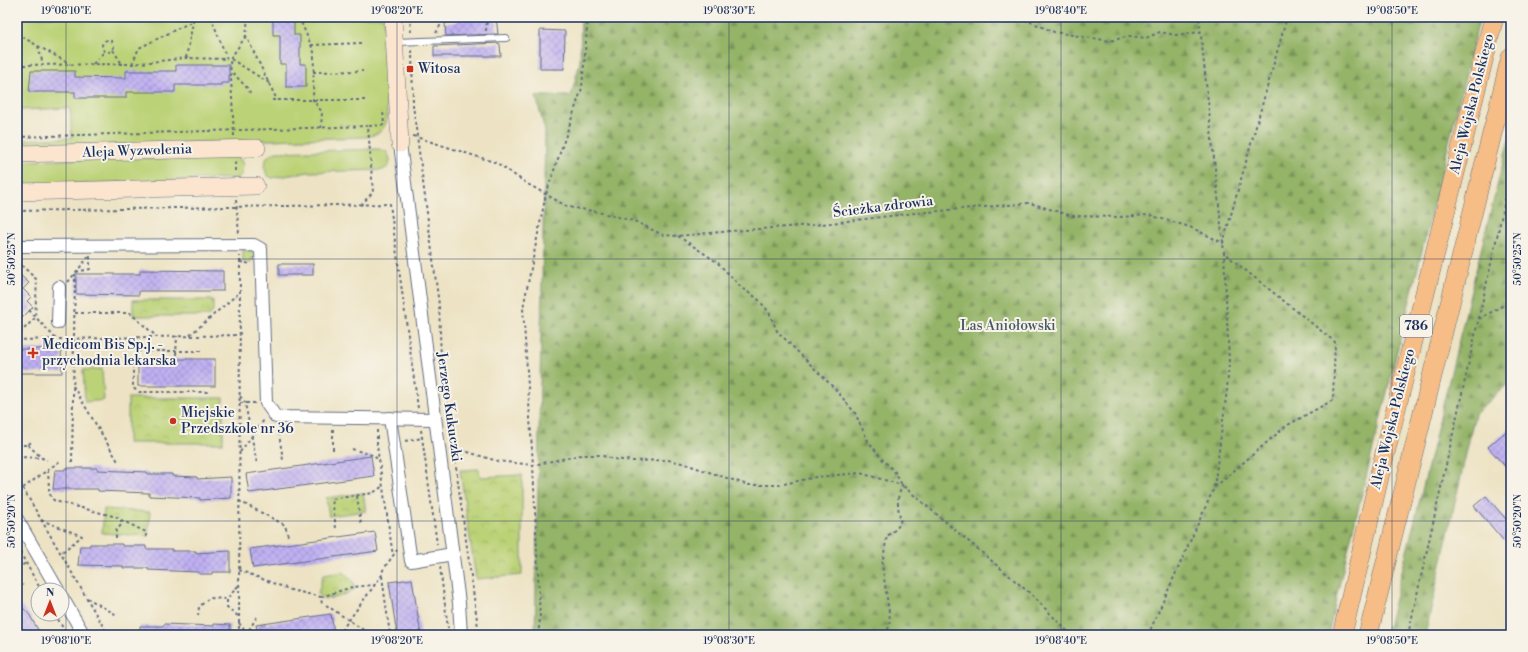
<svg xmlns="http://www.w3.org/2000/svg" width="1528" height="652" font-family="'Libre Bodoni',serif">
<defs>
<pattern id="forest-firs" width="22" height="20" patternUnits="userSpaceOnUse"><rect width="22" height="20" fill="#94b467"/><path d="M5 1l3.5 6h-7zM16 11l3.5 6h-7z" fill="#789358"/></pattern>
<pattern id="park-crowns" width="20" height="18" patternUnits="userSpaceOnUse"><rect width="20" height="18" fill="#bbd276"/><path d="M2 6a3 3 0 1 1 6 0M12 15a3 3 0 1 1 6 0" fill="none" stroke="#a0b568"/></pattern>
<pattern id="building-cross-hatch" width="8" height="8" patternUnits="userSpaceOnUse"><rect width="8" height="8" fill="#c0b0f3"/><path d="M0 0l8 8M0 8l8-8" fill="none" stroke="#9b90c8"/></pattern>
</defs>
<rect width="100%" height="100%" fill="#f7f3e8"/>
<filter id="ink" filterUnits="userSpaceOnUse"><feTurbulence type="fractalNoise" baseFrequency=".025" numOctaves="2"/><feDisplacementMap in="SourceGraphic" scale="8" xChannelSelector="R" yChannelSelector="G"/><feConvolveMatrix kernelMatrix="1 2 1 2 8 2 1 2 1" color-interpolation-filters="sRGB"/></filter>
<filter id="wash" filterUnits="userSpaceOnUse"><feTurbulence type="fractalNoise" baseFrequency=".012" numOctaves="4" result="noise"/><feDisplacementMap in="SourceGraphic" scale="16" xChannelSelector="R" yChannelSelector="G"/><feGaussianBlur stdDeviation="0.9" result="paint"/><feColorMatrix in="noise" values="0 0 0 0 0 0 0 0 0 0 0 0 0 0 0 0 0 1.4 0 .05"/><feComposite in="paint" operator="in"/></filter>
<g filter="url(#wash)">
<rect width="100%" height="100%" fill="#ede3c4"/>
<!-- grass -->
<g fill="#bbd276" stroke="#6b806a">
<path d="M17 17H384L387 119C384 131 378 135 365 137L17 148V140L72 138 70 108 17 110Z"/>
<path d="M379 149 387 152 390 159 389 166 383 170 309 172 272 178 267 175 264 166 267 157 276 152Z"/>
<path d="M238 156 243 164 242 174 238 178 17 186V161Z"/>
<path d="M243 250 252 251 259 258 251 259V263L243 262Z"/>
<path d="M102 369 104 400 85 402 83 370Z"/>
</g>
<!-- forest -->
<g fill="url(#forest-firs)" stroke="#587262">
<path d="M581 17H1480L1337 594 1328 635H535L545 131 536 96H571L580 62Z"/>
<path d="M1511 131V381L1475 414 1425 635H1386C1429 467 1468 298 1511 131Z"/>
</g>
<!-- park -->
<g fill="url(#park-crowns)" stroke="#6b806a">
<path d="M133 300H213V312L208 316H133Z"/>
<rect x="128" y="398" width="95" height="45"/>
<path d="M479 469 480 477 522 475V575L476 579 460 470Z"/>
<path d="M363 493 366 511 329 516 326 498Z"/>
<path d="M104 509 150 512 148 536 102 533Z"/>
<path d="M344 572 354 583V590L338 597 324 599 318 594 323 575Z"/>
</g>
<g id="blocks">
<!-- building -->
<g fill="url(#building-cross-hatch)">
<path d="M273 17H294V35H300V64H306V87H286V64H280V35H273Z"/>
<path d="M457 17H496L498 34 446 36 445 23 457 22Z"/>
<path d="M540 30 565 31 564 69H540Z"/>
<path d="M499 43 500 45 501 56H434V46Z"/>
<path d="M176 65H229V83H221V85H175V92H126V98H75V92H29L31 71H75V77L126 78V71H176Z"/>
<rect x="279" y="264" width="34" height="11"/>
<path d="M140 270 223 271V291H139V295L76 294V274H140Z"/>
<path d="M17 272 29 283 23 289 31 297 27 301 33 307 17 323Z"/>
<path d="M17 349H61L62 373H17Z"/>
<rect x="138" y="359" width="77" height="27"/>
<path d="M1511 427V473L1488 447Z"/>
<path d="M371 456 374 476 249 493 246 474Z"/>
<path d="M65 468H97V470L147 472V474H172V476L197 477V479L231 477V498L200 500V498L149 496V493L98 491V489H53L55 470H65Z"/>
<path d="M1486 496 1511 525V535L1504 541 1474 506Z"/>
<path d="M375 532 378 551 253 568 250 549Z"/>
<path d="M90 544H122V546H146V549H172V551H196V553L230 551V572H212V574H199V572L148 570V568H123V566L78 565 80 546H90Z"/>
<path d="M412 579 421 635H397L389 582Z"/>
<path d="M17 602 29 614 41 635H19L17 631Z"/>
<path d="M331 614 334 633 318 635H258L256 625Z"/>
<path d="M164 624 214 626V624L230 625V635H140V626H164Z"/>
</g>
</g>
</g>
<g filter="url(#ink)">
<use href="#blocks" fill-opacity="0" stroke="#646e82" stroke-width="1"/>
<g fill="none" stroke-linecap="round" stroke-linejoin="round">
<defs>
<path id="lane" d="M395 42 506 38"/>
<g id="street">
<path d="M400 144 459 603 461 635"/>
<path d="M17 246 254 245 261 249 266 403 276 417 435 419"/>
<path d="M58 323 59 287"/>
<path d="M390 418 411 561 453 554"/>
<path d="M17 519 58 590"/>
<path d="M62 597 84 635"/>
</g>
<g id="secondary">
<path d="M393 17 400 144"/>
<path d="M17 154 257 148"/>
<path d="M17 192 256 186"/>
</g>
<g id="primary">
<path d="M1342 635 1380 473 1494 17"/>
<path d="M1368 635 1511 57"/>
</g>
</defs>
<!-- lane casing -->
<use href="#lane" stroke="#646e82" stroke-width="8"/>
<!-- street casing -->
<use href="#street" stroke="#646e82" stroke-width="14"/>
<!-- secondary casing -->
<use href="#secondary" stroke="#646e82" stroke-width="18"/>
<!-- primary casing -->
<use href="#primary" stroke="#646e82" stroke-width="20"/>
<!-- path -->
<g stroke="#646e82" stroke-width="2" stroke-dasharray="3 3" stroke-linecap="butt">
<path d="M211 17 227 59"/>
<path d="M248 17 246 36 277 100"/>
<path d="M301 17V22L314 52 313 100 322 112 321 128"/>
<path d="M301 17 359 18"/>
<path d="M410 17 411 34"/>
<path d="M1019 17 1054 32 1110 41 1129 36 1146 38 1160 32 1175 35 1201 32"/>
<path d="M486 31 487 17"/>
<path d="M436 33 445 17"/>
<path d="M17 34 70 64"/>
<circle cx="108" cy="46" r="6"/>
<path d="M311 45 361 43"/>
<path d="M38 46 43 64"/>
<path d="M113 50 122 64"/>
<path d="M412 50 413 105 439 305 441 359 478 627"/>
<path d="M186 58 194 17"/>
<path d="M231 59 269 83"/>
<path d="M93 64 105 51"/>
<path d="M132 64 139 48 193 21"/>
<path d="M17 65 132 64 186 58 227 59"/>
<path d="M17 72 21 65"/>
<path d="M313 72 363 71"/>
<path d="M233 73 249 90 250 93"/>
<path d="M272 100H365"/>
<path d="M369 126 384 125 383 110"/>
<path d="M234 136 230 59 246 36"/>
<path d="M413 136 497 163 526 183 568 207 598 212 634 221 663 235 678 236 731 231 814 225 915 213 1030 203 1072 216 1120 217 1149 215 1190 227 1223 243 1287 17"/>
<path d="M17 137 368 126 373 192 361 205"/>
<path d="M235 162V174"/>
<path d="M236 200 239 234"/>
<path d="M17 211 390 204 418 408"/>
<path d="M678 236 717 262 743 289 757 298 769 312 777 331 836 390 855 413 868 441 883 460 895 472 902 485 1032 595 1071 635"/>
<path d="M17 261 37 280 35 318 17 336"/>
<path d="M240 262 251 264"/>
<path d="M68 282 90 255V269L76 272"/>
<path d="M29 310 56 339"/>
<path d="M75 313H130L157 337"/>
<path d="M1479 319 1511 301"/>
<path d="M190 335 240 292"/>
<path d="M17 340 240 335"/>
<path d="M201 351H139L133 358V388L139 392H210"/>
<path d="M176 355 177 336"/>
<path d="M73 386 119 463"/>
<path d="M240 396 245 403 257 464"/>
<path d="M240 403H255"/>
<path d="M278 427 283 460"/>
<path d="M333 429V452"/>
<path d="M377 430V446L393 556"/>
<path d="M421 430 437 544"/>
<path d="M405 441 422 438"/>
<path d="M17 445H28L32 441"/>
<path d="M28 445 42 458"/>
<path d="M352 449 372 455 379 460"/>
<path d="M450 449 455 448 497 461 533 465 581 455H600L613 459 633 461 668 460 682 463 748 485H779L816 477 860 473 902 485C901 490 898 495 898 500 897 521 909 520 887 536L882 564 890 619 889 627 884 635"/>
<path d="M240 452 264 420"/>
<path d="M17 457 42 458 47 460"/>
<path d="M72 462 75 274"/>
<path d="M48 470 49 489 51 498 55 501 117 517 121 520 122 524 116 531V538"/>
<path d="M17 478 108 635"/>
<path d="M1215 487 1286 426 1333 400 1335 342 1224 253"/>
<path d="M23 488 60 461"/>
<path d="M357 496 361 524"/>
<path d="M239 501 285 525 288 536"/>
<path d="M41 520 82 536 61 553"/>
<path d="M121 520 146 532V539"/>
<path d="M336 528 332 499 373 493 383 486"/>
<path d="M17 547 41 590"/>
<path d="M440 567 448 628"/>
<path d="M17 568 26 563"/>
<path d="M239 570 291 590 321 597 322 605"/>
<path d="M382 576 390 635"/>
<path d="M17 582 23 585"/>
<path d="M238 586 227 599V607L239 617"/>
<path d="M321 597 352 587 374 585"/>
<path d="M87 598 117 615"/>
<path d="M326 605 371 635"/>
<path d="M55 614 67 635"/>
<path d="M198 616 199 607 209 598 227 599"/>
<path d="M239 623 248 635"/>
<path d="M239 635 240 256"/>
<path d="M246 635 258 615"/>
<path d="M338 635 382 575 383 570 397 550"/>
<path d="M538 635 540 619 533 465 523 308 546 194 582 88 588 17"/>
<path d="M1148 635 1214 488 1227 390 1229 362 1224 253 1199 17"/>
<path d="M1408 635 1511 174"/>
</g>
<!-- lane -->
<use href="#lane" stroke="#fff" stroke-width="6"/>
<!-- street -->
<use href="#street" stroke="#fff" stroke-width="12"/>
<!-- secondary -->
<use href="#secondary" stroke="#fbe5cf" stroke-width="17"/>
<!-- primary -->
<use href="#primary" stroke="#f6be86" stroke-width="19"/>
</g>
</g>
<!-- ticks -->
<path fill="none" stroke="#1b2f5e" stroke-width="1" stroke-opacity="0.45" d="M66 17V635M397 17V635M729 17V635M1061 17V635M1392 17V635M17 259H1511M17 521H1511"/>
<!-- markers -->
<g fill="#c8321e" stroke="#f7f3e8" stroke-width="1.5">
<rect x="406" y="65" width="8" height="8" rx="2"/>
<path d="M31 347h4v4h4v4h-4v4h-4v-4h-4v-4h4z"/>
<circle cx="173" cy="421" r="4"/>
</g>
<g text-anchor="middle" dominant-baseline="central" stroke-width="4" stroke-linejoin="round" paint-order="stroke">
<!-- shield labels -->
<rect fill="#f7f3e8" stroke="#5d6a87" stroke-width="1" x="1400" y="315" width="32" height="22" rx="3"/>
<g font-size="13" font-weight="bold" fill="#1b2f5e">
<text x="1416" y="326">786</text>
</g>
<!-- poi labels -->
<g font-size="14" fill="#1b2f5e" stroke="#f7f3e8" text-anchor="start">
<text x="418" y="69">Witosa</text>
<text x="42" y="345">Medicom Bis Sp.j. -<tspan x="42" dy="16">przychodnia lekarska</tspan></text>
<text x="181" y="413">Miejskie<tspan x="181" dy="16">Przedszkole nr 36</tspan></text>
</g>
<!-- street labels -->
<g font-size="14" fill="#1b2f5e" stroke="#f7f3e8">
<text transform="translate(1472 104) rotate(-76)">Aleja Wojska Polskiego</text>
<text transform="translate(137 151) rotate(-2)">Aleja Wyzwolenia</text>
<text transform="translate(883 207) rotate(-7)">Ścieżka zdrowia</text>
<text transform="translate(449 407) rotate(82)">Jerzego Kukuczki</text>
<text transform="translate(1393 419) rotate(-76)">Aleja Wojska Polskiego</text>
</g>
<!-- park labels -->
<g font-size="14" fill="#435864" stroke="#f7f3e8">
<text x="1008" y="326">Las Aniołowski</text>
</g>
</g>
<!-- margin -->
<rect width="1528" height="652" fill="none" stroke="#f7f3e8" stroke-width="44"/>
<!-- north arrow -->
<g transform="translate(50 602)"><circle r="19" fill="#f7f3e8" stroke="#9fa5b1"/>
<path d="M0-3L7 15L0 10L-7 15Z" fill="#c8321e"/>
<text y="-6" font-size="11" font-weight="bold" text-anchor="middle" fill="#1b2f5e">N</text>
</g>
<rect x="22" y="22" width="1484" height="608" fill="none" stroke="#1b2f5e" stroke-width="1.5"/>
<g font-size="10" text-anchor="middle" fill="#1b2f5e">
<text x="66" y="14">19°08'10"E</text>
<text x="397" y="14">19°08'20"E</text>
<text x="729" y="14">19°08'30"E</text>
<text x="1061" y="14">19°08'40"E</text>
<text x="1392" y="14">19°08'50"E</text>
<text transform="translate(11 259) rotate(-90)" y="4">50°50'25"N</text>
<text transform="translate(1517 259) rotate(-90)" y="4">50°50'25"N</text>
<text transform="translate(11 521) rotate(-90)" y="4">50°50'20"N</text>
<text transform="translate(1517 521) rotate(-90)" y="4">50°50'20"N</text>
<text x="66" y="644">19°08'10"E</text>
<text x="397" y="644">19°08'20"E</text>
<text x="729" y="644">19°08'30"E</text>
<text x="1061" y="644">19°08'40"E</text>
<text x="1392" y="644">19°08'50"E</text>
</g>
</svg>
